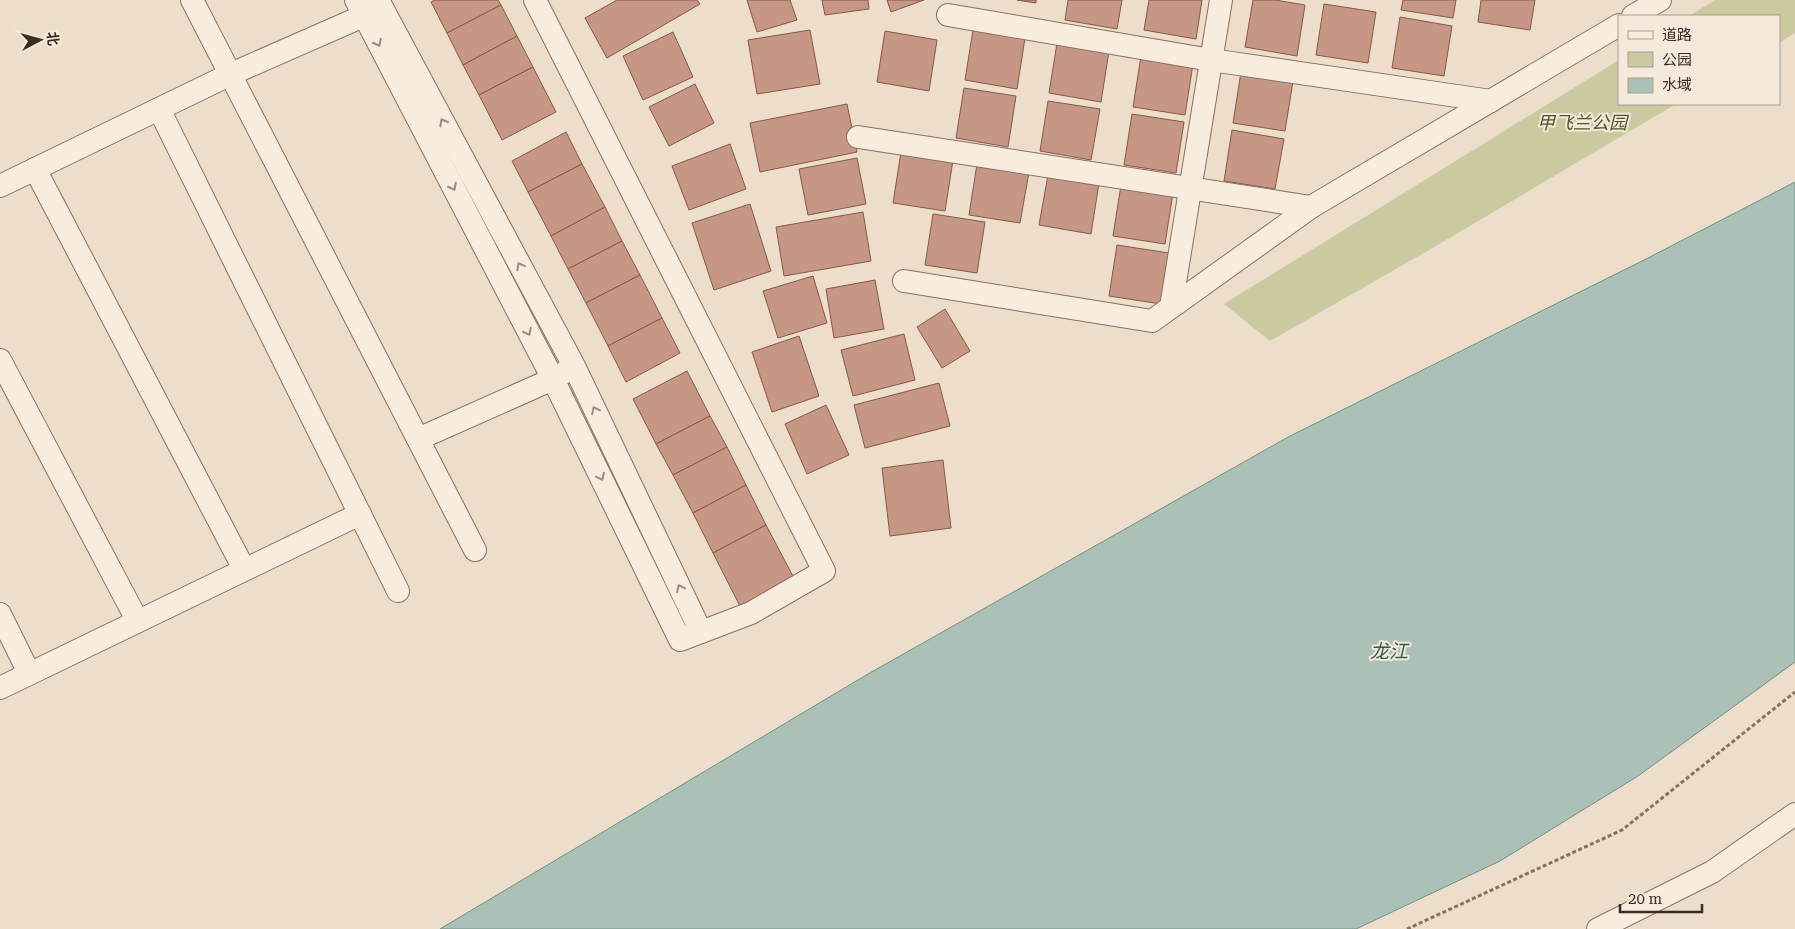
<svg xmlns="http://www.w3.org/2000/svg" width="1795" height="929" font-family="'Roboto Serif','Noto Sans SC',serif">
<rect width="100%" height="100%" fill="#ecdecb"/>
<!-- green -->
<g fill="#cac9a0">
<path d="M1715 0H1795V33L1779 43V16H1689Z"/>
<path d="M1619 60V104H1676L1429 250 1270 341 1224 304Z"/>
</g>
<!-- water -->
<path fill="#abc1b8" stroke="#728f84" d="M1795 182V662L1638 776 1500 861 1356 929H440L868 674 1290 436 1648 258Z"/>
<!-- building -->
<g fill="#c79785" stroke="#855848">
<path d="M435 0H498L501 5 447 33 431 2Z"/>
<path d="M617 0H697L700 4 607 58 585 18Z"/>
<path d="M747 0H790L797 20 757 32Z"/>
<path d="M822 0H868L869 9 825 15Z"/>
<path d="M887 0H924L891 12Z"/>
<path d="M1017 0H1036V3Z"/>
<path d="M1068 0H1122L1117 29 1065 20Z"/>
<path d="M1149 0H1202L1196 39 1144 30Z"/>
<path d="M1253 0H1275L1305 5 1297 56 1245 47Z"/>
<path d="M1403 0H1456L1453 18 1401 10Z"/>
<path d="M1481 0H1535L1530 30 1478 22Z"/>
<path d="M1324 4 1376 12 1368 63 1316 55Z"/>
<path d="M501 5 517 36 463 65 447 33Z"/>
<path d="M1400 17 1452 26 1444 76 1392 68Z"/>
<path d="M810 30 820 84 757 94 748 40Z"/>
<path d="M973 30 1025 38 1017 89 965 80Z"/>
<path d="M885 31 937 40 929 91 877 82Z"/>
<path d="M673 32 693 77 643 100 623 56Z"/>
<path d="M517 36 533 67 479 95 463 65Z"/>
<path d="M1057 43 1109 51 1101 102 1049 93Z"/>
<path d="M1141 56 1193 64 1185 115 1133 107Z"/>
<path d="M533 67 556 112 502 140 479 95Z"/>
<path d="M1241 72 1293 81 1285 131 1233 123Z"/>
<path d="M695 84 714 123 669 146 649 107Z"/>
<path d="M964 88 1016 96 1008 147 956 138Z"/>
<path d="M1048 101 1100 109 1091 160 1040 151Z"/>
<path d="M847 104 857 152 760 172 750 123Z"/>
<path d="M1132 114 1184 122 1176 173 1124 165Z"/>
<path d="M1232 130 1284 139 1275 189 1224 181Z"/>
<path d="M566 132 582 164 528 192 512 161Z"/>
<path d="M730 144 746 189 689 210 672 166Z"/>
<path d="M901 152 953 160 945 211 893 203Z"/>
<path d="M857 158 866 204 808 215 799 169Z"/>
<path d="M582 164 605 207 551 236 528 192Z"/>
<path d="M977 164 1029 172 1020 223 969 215Z"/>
<path d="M1048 175 1099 183 1091 234 1039 225Z"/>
<path d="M1121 185 1173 193 1165 244 1113 236Z"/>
<path d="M750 204 771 271 714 290 692 223Z"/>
<path d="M605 207 622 241 568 269 551 236Z"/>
<path d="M863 212 871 261 784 276 776 227Z"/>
<path d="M933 214 985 222 977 273 925 265Z"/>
<path d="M622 241 640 275 586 303 568 269Z"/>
<path d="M1117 245 1169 253 1161 304 1109 296Z"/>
<path d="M640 275 662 318 608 346 586 303Z"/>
<path d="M813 276 827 323 778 338 763 291Z"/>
<path d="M875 280 884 329 834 338 826 289Z"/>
<path d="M945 309 970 351 942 368 917 327Z"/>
<path d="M662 318 680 353 626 382 608 346Z"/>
<path d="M904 334 915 380 853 396 841 350Z"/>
<path d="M799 336 819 396 772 412 752 352Z"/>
<path d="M687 371 710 416 656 444 633 399Z"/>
<path d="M939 383 950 426 865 448 854 405Z"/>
<path d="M826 405 849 455 807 474 785 424Z"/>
<path d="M710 416 727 447 673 475 656 444Z"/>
<path d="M727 447 746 485 693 513 673 475Z"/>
<path d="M943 460 951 528 890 536 882 468Z"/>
<path d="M746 485 766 525 713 553 693 513Z"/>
<path d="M766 525 796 582 742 610 713 553Z"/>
</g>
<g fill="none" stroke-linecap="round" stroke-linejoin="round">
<defs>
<g id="minor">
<path d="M192 0 475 550"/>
<path d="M356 0 553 379 680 640 751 613 824 571 535 0"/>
<path d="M378 0 574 366 701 632"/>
<path d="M948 15 1211 60 1491 101"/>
<path d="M1633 16 1660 0"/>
<path d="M159 109 398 591"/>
<path d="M858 137 1311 207"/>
<path d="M35 169 244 569"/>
<path d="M0 186 231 74 377 10"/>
<path d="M904 281 1152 321 1311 207 1619 25"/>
<path d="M1171 307 1221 0"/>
<path d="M0 360 137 620"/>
<path d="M418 439 553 379 565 372"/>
<path d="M0 614 29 673"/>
<path d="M0 688 360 514"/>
<path d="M1598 929 1712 872 1795 814"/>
</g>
</defs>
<!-- minor casing -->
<use href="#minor" stroke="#887060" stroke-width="24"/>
<!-- path -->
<path stroke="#887060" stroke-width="3" stroke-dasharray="4 2.5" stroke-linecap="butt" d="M1407 929 1622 830 1795 692"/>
<!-- minor -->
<use href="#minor" stroke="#f7ecde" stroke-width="22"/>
</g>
<!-- one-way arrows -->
<defs><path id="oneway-chevron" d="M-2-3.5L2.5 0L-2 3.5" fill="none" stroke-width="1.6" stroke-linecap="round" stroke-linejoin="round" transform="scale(1.25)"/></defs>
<g stroke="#988c80">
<use href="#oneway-chevron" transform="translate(378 43) rotate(63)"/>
<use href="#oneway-chevron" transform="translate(443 122) rotate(-118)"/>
<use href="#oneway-chevron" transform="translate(453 187) rotate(63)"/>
<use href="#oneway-chevron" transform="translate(520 266) rotate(-118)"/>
<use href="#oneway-chevron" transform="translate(528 332) rotate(63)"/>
<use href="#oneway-chevron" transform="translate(595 410) rotate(-116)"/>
<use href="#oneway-chevron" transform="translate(601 477) rotate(64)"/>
<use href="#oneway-chevron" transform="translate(680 588) rotate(-116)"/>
</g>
<g text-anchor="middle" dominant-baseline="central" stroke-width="4" stroke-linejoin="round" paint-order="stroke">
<!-- park labels -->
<g font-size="18" font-style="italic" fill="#4f542b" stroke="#f4e9da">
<text x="1582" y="122">甲飞兰公园</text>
</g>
<!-- water labels -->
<g font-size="19" font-style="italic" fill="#335851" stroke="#f4e9da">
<text x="1389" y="651">龙江</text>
</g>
</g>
<!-- legend -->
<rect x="1618" y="15" width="162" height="90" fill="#f4e9da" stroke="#aa9d91"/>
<rect x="1628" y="31" width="25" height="8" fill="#f7ecde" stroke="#aa9d91"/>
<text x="1662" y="40" font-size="15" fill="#3a2b23">道路</text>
<rect x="1628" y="52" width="25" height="15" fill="#cac9a0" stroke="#aa9d91"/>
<text x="1662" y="65" font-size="15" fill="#3a2b23">公园</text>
<rect x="1628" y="78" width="25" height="15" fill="#abc1b8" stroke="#aa9d91"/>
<text x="1662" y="90" font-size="15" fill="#3a2b23">水域</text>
<!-- north arrow -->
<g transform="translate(40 40) rotate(84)" stroke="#f4e9da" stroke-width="4" paint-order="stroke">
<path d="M0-4L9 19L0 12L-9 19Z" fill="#3a2b23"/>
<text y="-8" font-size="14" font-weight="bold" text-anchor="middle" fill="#3a2b23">北</text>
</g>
<!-- scale -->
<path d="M1620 904v8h82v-8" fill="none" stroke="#3a2b23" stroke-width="2.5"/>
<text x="1628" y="904" font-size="15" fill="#3a2b23" stroke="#f4e9da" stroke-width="4" paint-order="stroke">20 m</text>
</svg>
